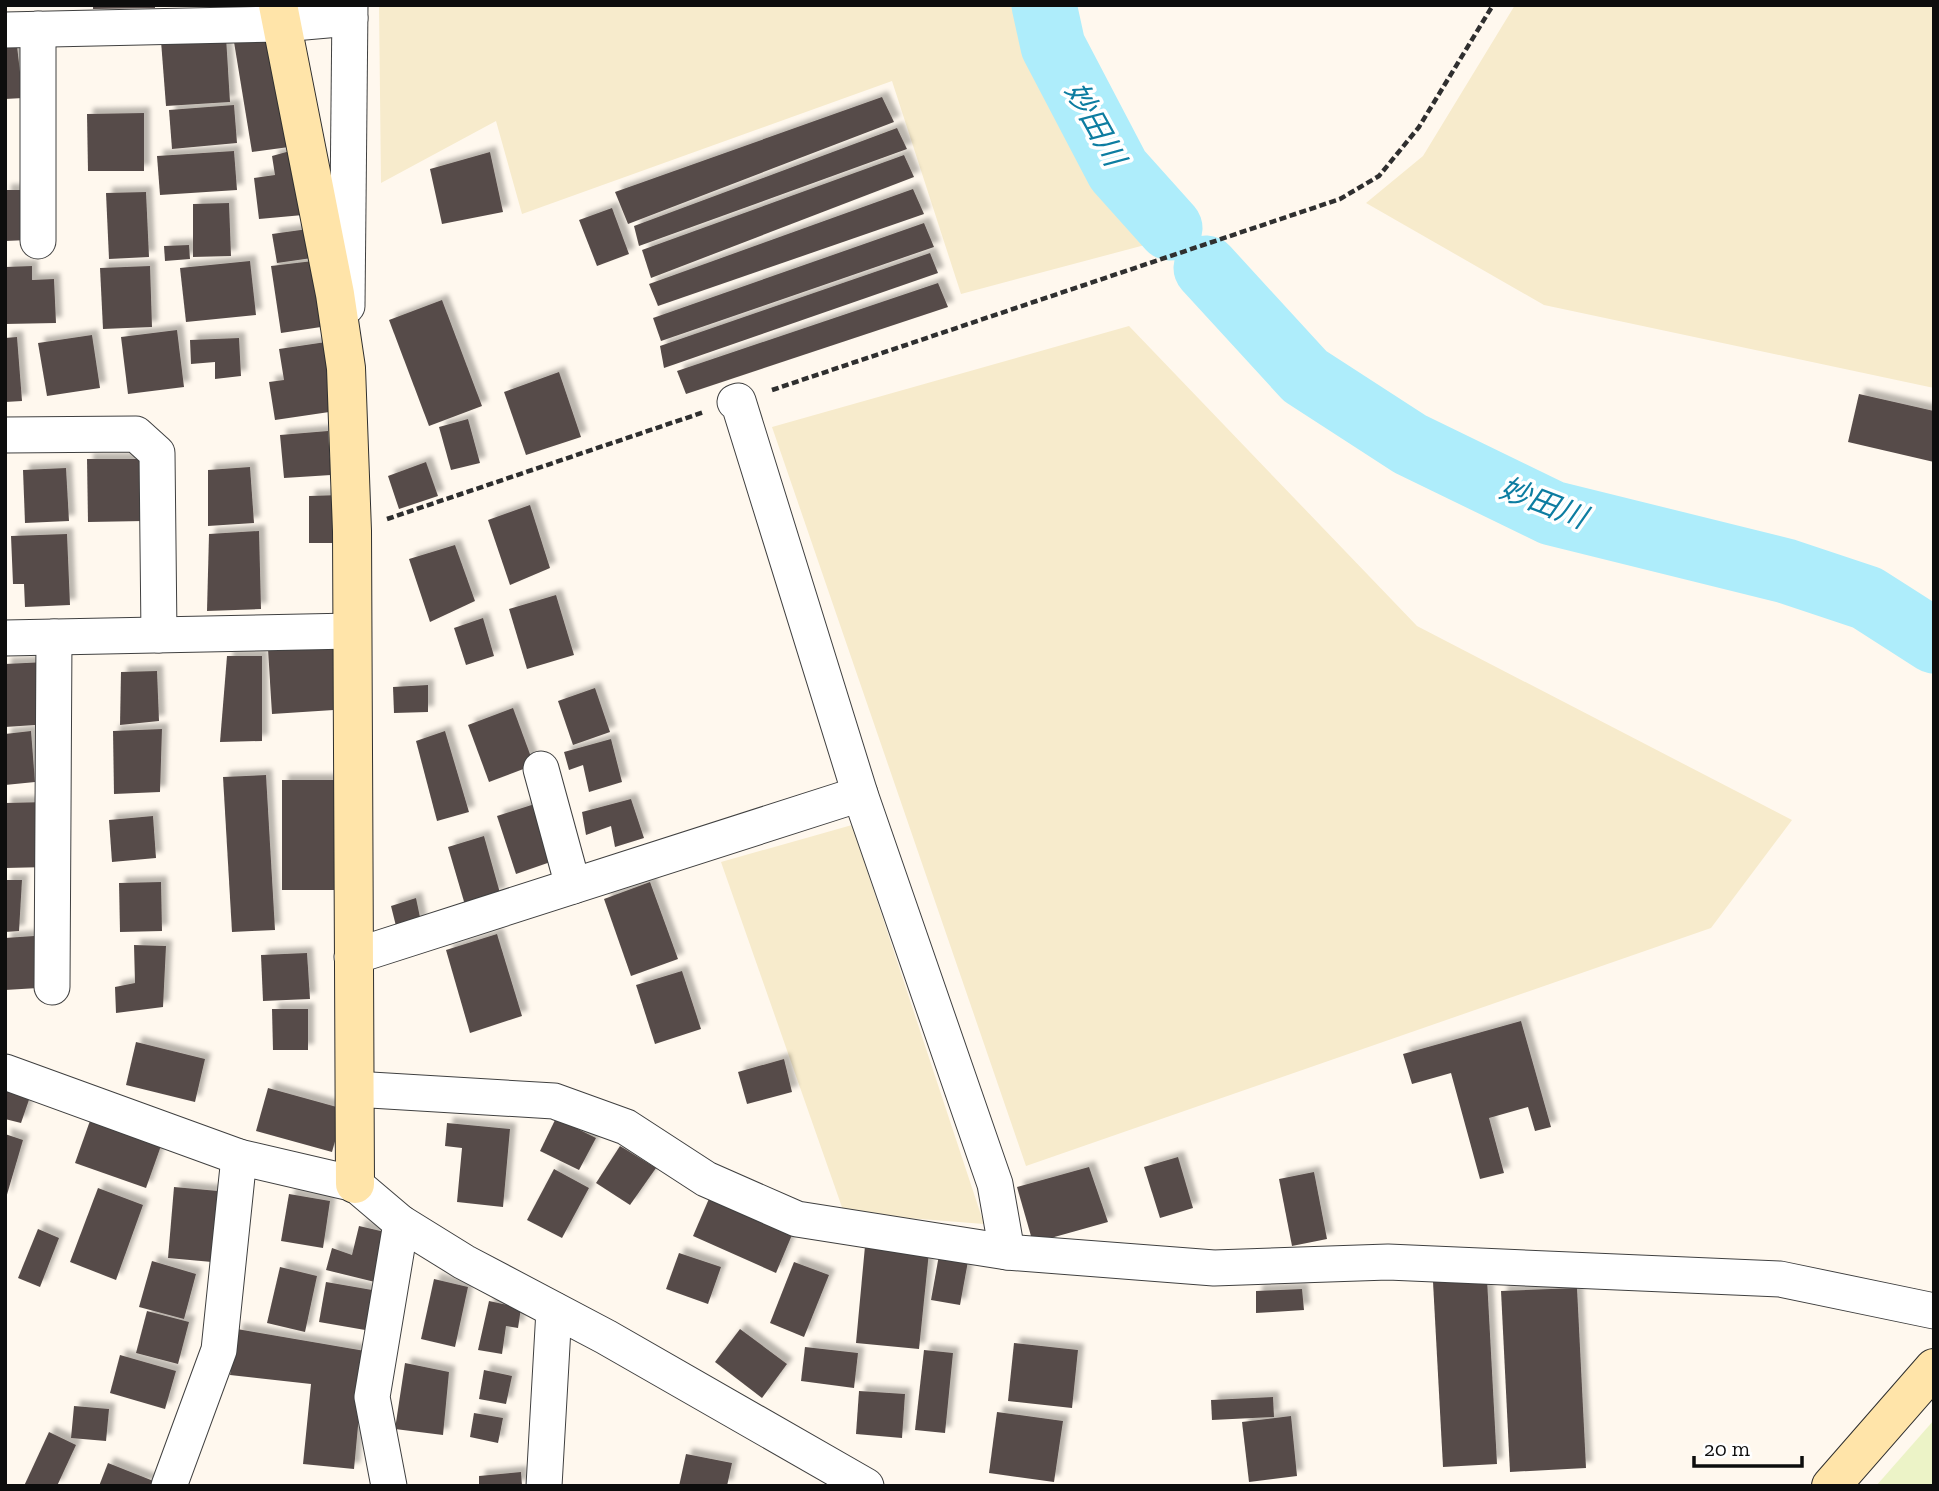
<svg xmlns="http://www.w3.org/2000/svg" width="1939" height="1491" font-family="'Zilla Slab','Noto Sans JP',serif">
<defs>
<filter id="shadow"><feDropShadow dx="6" dy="-6" stdDeviation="2" flood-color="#0004"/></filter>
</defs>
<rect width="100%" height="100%" fill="#fff8ee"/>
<!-- farmland -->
<g fill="#f7ebcc">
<path d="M379 5H1020L1029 42 1156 242 961 294 892 81 522 214 496 121 381 183Z"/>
<path d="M1515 5H1934V388L1544 305 1366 203 1423 156Z"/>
<path d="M1129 326 1417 626 1792 820 1711 928 1026 1166 772 427Z"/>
<path d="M852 825 984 1224 844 1213 721 862Z"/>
</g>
<!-- pitch -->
<path fill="#ecf3c7" d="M1934 1420V1486H1876Z"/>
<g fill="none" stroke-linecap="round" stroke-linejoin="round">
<!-- river -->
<g stroke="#aeedfb" stroke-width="65">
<path d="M1044 5 1053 46 1118 170 1170 228"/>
<path d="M1206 268 1305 376 1410 444 1552 513 1786 571 1867 598 1934 641"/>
</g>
</g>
<!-- building -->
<g fill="#574c49" filter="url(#shadow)">
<path d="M93 5H155V8L93 9Z"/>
<path d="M272 36 289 147 252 152 234 42Z"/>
<path d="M226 37 230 102 166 106 161 41Z"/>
<path d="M17 46 23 98 5 99V47Z"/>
<path d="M882 97 894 122 628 224 615 192Z"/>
<path d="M234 105 237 143 172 149 169 110Z"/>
<path d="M144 113V171H88L87 114Z"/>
<path d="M897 128 907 149 639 246 634 226Z"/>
<path d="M234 151 237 190 160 195 157 156Z"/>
<path d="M290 151 303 215 259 219 254 178 275 175 272 156Z"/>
<path d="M490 152 503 212 442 224 430 169Z"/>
<path d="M904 155 914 177 651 278 642 250Z"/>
<path d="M913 189 924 214 658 306 649 284Z"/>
<path d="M5 190H27L28 240 5 241Z"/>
<path d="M146 192 149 257 109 259 106 193Z"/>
<path d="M229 203 231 256 193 257V204Z"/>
<path d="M612 208 629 254 597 266 579 220Z"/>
<path d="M924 223 934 247 661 341 653 318Z"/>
<path d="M315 228 319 257 277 263 272 234Z"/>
<path d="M189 245 190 259 165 261 164 246Z"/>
<path d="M930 253 938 273 664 368 660 346Z"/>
<path d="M250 261 256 315 186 322 180 268Z"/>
<path d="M313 261 321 327 281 333 271 266Z"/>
<path d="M32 266V280L54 279 56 323 5 324V267Z"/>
<path d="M150 266 152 327 103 329 100 268Z"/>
<path d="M938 283 948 307 686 394 677 371Z"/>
<path d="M442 300 482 406 429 426 389 320Z"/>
<path d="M177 330 184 387 128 394 121 337Z"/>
<path d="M92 335 100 388 47 396 38 343Z"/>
<path d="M17 337 22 401 5 402V338Z"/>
<path d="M239 338 241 376 215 379V362L191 364 190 340Z"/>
<path d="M326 342 336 411 275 420 269 382 284 380 279 349Z"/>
<path d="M559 372 581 437 526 455 504 392Z"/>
<path d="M1859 394 1934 411V462L1848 442Z"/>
<path d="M468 419 480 463 451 470 439 427Z"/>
<path d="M328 431 331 475 284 478 280 435Z"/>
<path d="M87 459H144V521L88 522Z"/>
<path d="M426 462 438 496 399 509 388 476Z"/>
<path d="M250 467 254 523 208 526V470Z"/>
<path d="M66 468 69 521 25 523 23 470Z"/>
<path d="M341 495 342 543H309V496Z"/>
<path d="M530 505 550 568 510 585 488 520Z"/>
<path d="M259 531 261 609 207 611 209 534Z"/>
<path d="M67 534 70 605 25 607 24 584H13L11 536Z"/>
<path d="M455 545 475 601 430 622 409 559Z"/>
<path d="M556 595 574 655 527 669 509 609Z"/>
<path d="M483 618 494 656 466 665 454 628Z"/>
<path d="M345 645 349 709 272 714 268 649Z"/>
<path d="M227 656H262V741L220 742Z"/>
<path d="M46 662 50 724 5 727V664Z"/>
<path d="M157 671 159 721 120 725 121 672Z"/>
<path d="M428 685V712L394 713 393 687Z"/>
<path d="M595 688 610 732 573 745 558 701Z"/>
<path d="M513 708 534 765 489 782 468 725Z"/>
<path d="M162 729 160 792 114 794 113 731Z"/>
<path d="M31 731 35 782 5 785V734Z"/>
<path d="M445 731 469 812 437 821 416 741Z"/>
<path d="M611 739 622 782 589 792 583 765 569 770 564 752Z"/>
<path d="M266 775 275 930 232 932 223 777Z"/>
<path d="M282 780H345L346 890H282Z"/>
<path d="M631 799 644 838 615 847 611 826 586 835 582 812Z"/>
<path d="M47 802 48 867 5 868V803Z"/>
<path d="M541 802 559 859 516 874 497 816Z"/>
<path d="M153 816 156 858 112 862 109 820Z"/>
<path d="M484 836 500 893 465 905 448 847Z"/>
<path d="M5 880H22L19 931 5 932Z"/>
<path d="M161 882 162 931 120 932 119 883Z"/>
<path d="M650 882 678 959 631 976 604 899Z"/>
<path d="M416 898 421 922 397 930 391 906Z"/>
<path d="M497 934 522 1016 470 1033 446 950Z"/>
<path d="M34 936 38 988 5 990V938Z"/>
<path d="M134 945 166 946 163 1007 116 1013 115 987 135 983Z"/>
<path d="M307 953 310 999 263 1001 261 955Z"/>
<path d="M682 971 701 1029 655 1044 636 985Z"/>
<path d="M272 1009H308V1050H273Z"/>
<path d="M1521 1021 1551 1127 1535 1131 1528 1107 1489 1118 1504 1173 1480 1179 1451 1073 1412 1084 1403 1054Z"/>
<path d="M136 1042 205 1059 195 1102 126 1085Z"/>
<path d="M784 1059 792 1092 747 1104 738 1072Z"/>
<path d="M5 1086 31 1094 21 1123 5 1119Z"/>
<path d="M268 1088 344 1109 332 1152 256 1131Z"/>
<path d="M91 1118 162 1143 146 1188 75 1163Z"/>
<path d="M556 1118 596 1138 579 1170 540 1151Z"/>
<path d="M447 1123 510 1129 503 1207 457 1202 462 1148 445 1146Z"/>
<path d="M5 1134 23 1140 6 1198H5Z"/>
<path d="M620 1146 656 1168 630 1205 596 1183Z"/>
<path d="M1178 1157 1193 1208 1160 1218 1144 1167Z"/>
<path d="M1089 1167 1108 1222 1033 1243 1017 1187Z"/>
<path d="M554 1169 589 1188 562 1238 527 1220Z"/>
<path d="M1314 1172 1327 1239 1292 1246 1279 1179Z"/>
<path d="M174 1187 229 1192 223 1263 168 1258Z"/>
<path d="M714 1187 797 1223 776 1273 693 1236Z"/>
<path d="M98 1188 143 1205 116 1280 70 1262Z"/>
<path d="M289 1194 330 1201 323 1248 281 1241Z"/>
<path d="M359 1226 398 1235 387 1285 326 1270 332 1248 352 1255Z"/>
<path d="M38 1229 59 1238 40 1287 18 1278Z"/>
<path d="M865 1246 929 1252 919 1349 856 1343Z"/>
<path d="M679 1253 721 1267 708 1304 666 1289Z"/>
<path d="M939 1255 968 1261 960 1305 931 1300Z"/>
<path d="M152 1261 196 1274 184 1319 139 1307Z"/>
<path d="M794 1262 829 1275 804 1337 770 1323Z"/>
<path d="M280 1267 317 1276 305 1332 267 1323Z"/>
<path d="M434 1279 468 1287 455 1347 421 1339Z"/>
<path d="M1487 1279 1497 1464 1443 1467 1433 1282Z"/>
<path d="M326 1282 378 1291 371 1331 319 1322Z"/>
<path d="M1577 1288 1586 1468 1510 1472 1501 1291Z"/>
<path d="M1302 1289 1304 1310 1256 1313V1291Z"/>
<path d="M489 1301 521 1308 518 1328 506 1326 502 1354 478 1350Z"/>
<path d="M147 1311 189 1322 178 1364 136 1353Z"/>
<path d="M237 1329 365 1351 354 1469 303 1464 311 1384 230 1375Z"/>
<path d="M740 1329 787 1364 762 1398 715 1362Z"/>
<path d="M1014 1343 1078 1350 1072 1408 1008 1401Z"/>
<path d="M805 1347 858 1353 854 1388 801 1381Z"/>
<path d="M924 1350 953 1353 945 1433 915 1430Z"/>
<path d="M120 1355 176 1371 165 1409 110 1393Z"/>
<path d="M405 1363 449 1372 443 1435 395 1429Z"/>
<path d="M484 1370 512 1376 506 1404 479 1399Z"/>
<path d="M859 1391 905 1394 902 1438 856 1434Z"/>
<path d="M1273 1397 1274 1417 1212 1420 1211 1400Z"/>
<path d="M74 1406 109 1409 106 1441 71 1438Z"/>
<path d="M997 1412 1063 1421 1054 1482 989 1473Z"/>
<path d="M474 1413 503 1418 498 1443 470 1437Z"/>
<path d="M1291 1416 1297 1476 1249 1482 1242 1422Z"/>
<path d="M49 1432 76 1445 57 1486H24Z"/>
<path d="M686 1454 732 1463 727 1486H679Z"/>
<path d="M108 1463 166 1486H99Z"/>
<path d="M521 1472 522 1486H479V1476Z"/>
</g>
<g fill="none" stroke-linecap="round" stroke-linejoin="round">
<defs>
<g id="street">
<path d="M38 29V241"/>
<path d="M5 30 282 24 350 18"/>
<path d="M347 306 350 5"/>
<path d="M735 402 738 401 860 794 995 1184 1007 1252"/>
<path d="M5 435 136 434 157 453 159 635"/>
<path d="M5 638 352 631"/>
<path d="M541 769 573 886"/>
<path d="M352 957 860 794"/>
<path d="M52 987 54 637"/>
<path d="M5 1072 239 1157 355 1184 401 1223 464 1262 606 1337 866 1486"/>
<path d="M354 1089 554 1101 626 1127 706 1179 797 1219 1007 1252 1214 1268 1388 1262 1780 1279 1934 1311"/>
<path d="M169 1486 219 1350 239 1157"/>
<path d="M389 1486 372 1397 401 1223"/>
<path d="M544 1486 554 1310"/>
</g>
<g id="secondary">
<path d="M278 5 335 294 346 368 352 531 355 1184"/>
<path d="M1831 1486 1934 1368"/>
</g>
</defs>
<!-- street casing -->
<use href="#street" stroke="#404040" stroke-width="37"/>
<!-- secondary casing -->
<use href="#secondary" stroke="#2f2f2f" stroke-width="40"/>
<!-- path -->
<g stroke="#2f2f2f" stroke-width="4.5" stroke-dasharray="7 3.5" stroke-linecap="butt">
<path d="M772 390 1340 199 1379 176 1419 127 1493 5"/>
<path d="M387 519 704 412"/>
</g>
<!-- street -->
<use href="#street" stroke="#fff" stroke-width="35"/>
<!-- secondary -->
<use href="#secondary" stroke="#ffe4a9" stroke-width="38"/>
</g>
<g text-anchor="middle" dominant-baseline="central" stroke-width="7" stroke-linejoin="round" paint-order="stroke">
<!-- water labels -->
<g font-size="30" font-style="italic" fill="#0d7da1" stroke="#fff">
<text transform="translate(1095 124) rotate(61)">妙田川</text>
<text transform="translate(1543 503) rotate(21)">妙田川</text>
</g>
</g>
<!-- border -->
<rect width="1939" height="1491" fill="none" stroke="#0d0d0d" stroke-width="14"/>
<!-- scale -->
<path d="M1694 1456v10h108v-10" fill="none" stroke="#0d0d0d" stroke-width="3.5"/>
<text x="1704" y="1456" font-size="21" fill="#0d0d0d" stroke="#ffffff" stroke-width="5" paint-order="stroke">20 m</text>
</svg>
